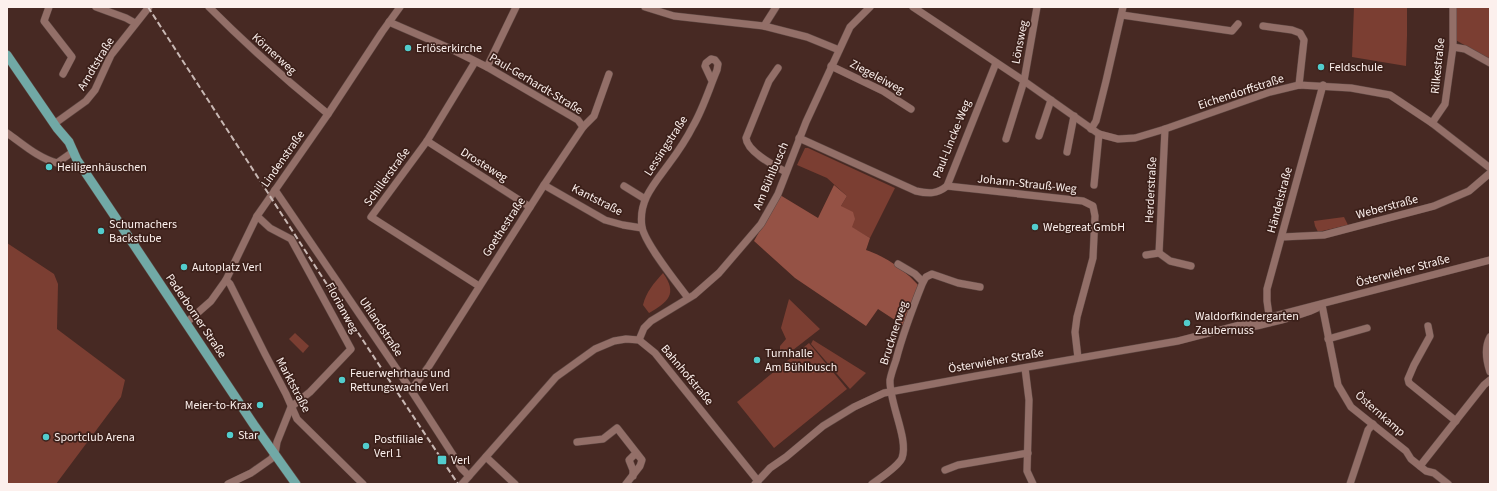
<svg xmlns="http://www.w3.org/2000/svg" width="1497" height="491" font-family="'Source Sans 3',sans-serif">
<rect width="100%" height="100%" fill="#472923"/>
<!-- green -->
<g fill="#7b3e32">
<path d="M1354 7H1407V36L1406 66 1352 57Z"/>
<path d="M1455 7H1490V60L1454 39Z"/>
<path d="M805 148H808L895 188 870 238 851 227 841 206 847 196 827 178 797 165Z"/>
<path d="M1344 217 1348 225 1318 232 1315 226 1314 221Z"/>
<path d="M7 243 54 274 58 284 57 329 125 380 121 397 56 484H7Z"/>
<path d="M663 273C678 294 668 302 649 313L643 305C646 292 654 283 663 273Z"/>
<path d="M789 299 820 329 784 357 780 353V346L786 339 781 328Z"/>
<path d="M295 333 309 346 303 353 289 339Z"/>
<path d="M813 340 866 373 850 389 811 344Z"/>
<path d="M809 343 847 389 774 448 737 402Z"/>
</g>
<!-- forest -->
<path fill="#955245" d="M834 185 847 196 841 206 853 212 855 219 852 227 870 238 866 250C885 256 906 271 919 286L904 326 878 309 866 326 795 278 754 241 780 195 818 218Z"/>
<g fill="none" stroke-linecap="round" stroke-linejoin="round">
<defs>
<g id="minor">
<path d="M49 7 44 21 72 57 63 74"/>
<path d="M96 7 126 18 135 23"/>
<path d="M209 7C247 45 286 80 328 114"/>
<path d="M645 7 674 16 764 26 807 37 839 50"/>
<path d="M913 7 1024 81 1099 134 1118 139 1135 138 1165 129 1270 92 1299 85 1351 88 1390 95 1432 123 1490 168"/>
<path d="M1122 15 1232 31 1238 24"/>
<path d="M389 22 449 48 487 67 578 120 583 127"/>
<path d="M764 26 776 7"/>
<path d="M1263 26 1292 30 1300 33 1304 40 1299 85"/>
<path d="M1453 47 1465 49 1490 63"/>
<path d="M475 62 427 141 371 217 479 286"/>
<path d="M831 66 883 91 911 109"/>
<path d="M487 67 516 7"/>
<path d="M778 68 769 81 746 138C747 152 775 166 786 172"/>
<path d="M1432 123 1445 104 1453 47V7"/>
<path d="M54 124 86 101 95 90 111 55 149 7"/>
<path d="M1091 129 1096 121 1106 81 1123 7"/>
<path d="M7 133C23 144 38 158 57 163L74 151"/>
<path d="M1039 136 1051 100"/>
<path d="M799 138 916 191C929 194 937 194 947 186L996 63"/>
<path d="M1006 139 1024 81 1037 7"/>
<path d="M427 141 530 207"/>
<path d="M1067 152 1074 116"/>
<path d="M544 185 605 220 623 225 642 228"/>
<path d="M1094 185 1099 134"/>
<path d="M624 186 645 199"/>
<path d="M947 186 1083 201 1093 206 1095 216 1093 258 1077 317 1075 332 1078 358"/>
<path d="M275 190 411 390 462 469 469 476"/>
<path d="M1282 237 1324 235 1434 206 1469 191 1490 173"/>
<path d="M1159 253 1165 129"/>
<path d="M1146 255 1159 253 1170 261 1191 266"/>
<path d="M898 264 915 274 923 282"/>
<path d="M226 280 230 284 265 354 286 394 297 419 363 484"/>
<path d="M688 298C677 283 645 244 642 227 638 201 654 184 668 165 677 153 686 140 693 126 703 109 709 89 717 70L718 64 715 60 711 59 706 63 705 66 712 81"/>
<path d="M1322 305 1338 385 1351 407 1406 451 1411 459 1426 471 1434 473 1448 484"/>
<path d="M1270 322 1267 301V289L1323 85"/>
<path d="M186 323 211 301 226 280 257 216 328 114 382 32 400 7"/>
<path d="M1428 326 1430 336 1414 365 1408 379 1409 383 1456 421"/>
<path d="M1230 329C1245 331 1303 315 1317 308"/>
<path d="M1490 337C1484 348 1486 360 1490 372"/>
<path d="M1328 339 1367 328"/>
<path d="M639 340 644 328 651 321 694 295 719 273 761 224 778 194 806 122 850 27 870 7"/>
<path d="M1025 368 1029 400 1027 471 1033 484"/>
<path d="M411 390 429 366 544 185 583 127 594 116 609 74"/>
<path d="M577 442 603 439 617 428 642 460 640 466 626 484"/>
<path d="M486 457 515 484"/>
<path d="M1420 466 1484 385 1490 380"/>
<path d="M945 470 958 465 1028 453"/>
<path d="M633 476V470L629 460 634 455H636"/>
<path d="M228 484 251 473 271 459 275 454 277 442 291 407 310 392 351 349 291 239 270 228 257 216"/>
<path d="M462 484 556 377 595 349 614 341 626 339 639 340 655 353 758 481"/>
<path d="M755 484 770 468 786 457 823 426 854 407 884 393 976 376 1178 341 1490 260"/>
<path d="M872 484C880 478 898 467 902 458 909 439 889 403 890 380 891 374 894 366 896 360 903 333 913 307 923 282L926 277 932 274 958 283 980 287"/>
<path d="M1350 484 1368 430 1373 424"/>
</g>
<path id="major" d="M7 55 57 128 69 142 77 160 130 239 254 425 296 484"/>
</defs>
<!-- minor casing -->
<use href="#minor" stroke="#5e4742" stroke-width="8"/>
<!-- major casing -->
<use href="#major" stroke="#5e4742" stroke-width="10"/>
<!-- minor -->
<use href="#minor" stroke="#936f68" stroke-width="7"/>
<!-- major -->
<use href="#major" stroke="#71a9a6" stroke-width="9"/>
<!-- rail -->
<path stroke="#c9b8b4" stroke-width="2" stroke-dasharray="6 3" stroke-linecap="butt" d="M148 7 366 345 458 484"/>
</g>
<!-- markers -->
<g fill="#52cdcd" stroke="#3c201a" stroke-width="1.5">
<circle cx="408" cy="48" r="4"/>
<circle cx="1321" cy="67" r="4"/>
<circle cx="49" cy="167" r="4"/>
<circle cx="1035" cy="227" r="4"/>
<circle cx="101" cy="231" r="4"/>
<circle cx="184" cy="267" r="4"/>
<circle cx="1187" cy="323" r="4"/>
<circle cx="757" cy="360" r="4"/>
<circle cx="342" cy="380" r="4"/>
<circle cx="260" cy="405" r="4"/>
<circle cx="230" cy="435" r="4"/>
<circle cx="46" cy="437" r="4"/>
<circle cx="366" cy="446" r="4"/>
<rect x="437" y="455" width="10" height="10" rx="2"/>
</g>
<g text-anchor="middle" dominant-baseline="central" stroke-width="3.5" stroke-linejoin="round" paint-order="stroke">
<!-- street labels -->
<g font-size="12" fill="#fcf0ed" stroke="#3c201a">
<text transform="translate(1020 42) rotate(-79)">Lönsweg</text>
<text transform="translate(274 54) rotate(42)">Körnerweg</text>
<text transform="translate(96 64) rotate(-59)">Arndtstraße</text>
<text transform="translate(1438 66) rotate(-84)">Rilkestraße</text>
<text transform="translate(877 77) rotate(28)">Ziegeleiweg</text>
<text transform="translate(536 84) rotate(31)">Paul-Gerhardt-Straße</text>
<text transform="translate(1241 92) rotate(-18)">Eichendorffstraße</text>
<text transform="translate(952 139) rotate(-68)">Paul-Lincke-Weg</text>
<text transform="translate(666 146) rotate(-57)">Lessingstraße</text>
<text transform="translate(283 159) rotate(-55)">Lindenstraße</text>
<text transform="translate(484 165) rotate(32)">Drosteweg</text>
<text transform="translate(771 176) rotate(-67)">Am Bühlbusch</text>
<text transform="translate(387 177) rotate(-54)">Schillerstraße</text>
<text transform="translate(1027 184) rotate(6)">Johann-Strauß-Weg</text>
<text transform="translate(1151 190) rotate(-87)">Herderstraße</text>
<text transform="translate(597 200) rotate(27)">Kantstraße</text>
<text transform="translate(1280 200) rotate(-75)">Händelstraße</text>
<text transform="translate(1387 207) rotate(-15)">Weberstraße</text>
<text transform="translate(504 227) rotate(-57)">Goethestraße</text>
<text transform="translate(1403 271) rotate(-15)">Österwieher Straße</text>
<text transform="translate(342 308) rotate(61)">Florianweg</text>
<text transform="translate(196 316) rotate(56)">Paderborner Straße</text>
<text transform="translate(381 327) rotate(56)">Uhlandstraße</text>
<text transform="translate(894 333) rotate(-72)">Brucknerweg</text>
<text transform="translate(996 361) rotate(-10)">Österwieher Straße</text>
<text transform="translate(687 375) rotate(50)">Bahnhofstraße</text>
<text transform="translate(293 385) rotate(62)">Marktstraße</text>
<text transform="translate(1380 414) rotate(41)">Östernkamp</text>
</g>
<!-- poi labels -->
<g font-size="12" fill="#fcf0ed" stroke="#3c201a" text-anchor="start">
<text x="416" y="48">Erlöserkirche</text>
<text x="1329" y="67">Feldschule</text>
<text x="57" y="167">Heiligenhäuschen</text>
<text x="109" y="224">Schumachers<tspan x="109" dy="14">Backstube</tspan></text>
<text x="1043" y="227">Webgreat GmbH</text>
<text x="192" y="267">Autoplatz Verl</text>
<text x="1195" y="316">Waldorfkindergarten<tspan x="1195" dy="14">Zaubernuss</tspan></text>
<text x="765" y="353">Turnhalle<tspan x="765" dy="14">Am Bühlbusch</tspan></text>
<text x="350" y="373">Feuerwehrhaus und<tspan x="350" dy="14">Rettungswache Verl</tspan></text>
<text x="252" y="405" text-anchor="end">Meier-to-Krax</text>
<text x="238" y="435">Star</text>
<text x="54" y="437">Sportclub Arena</text>
<text x="374" y="439">Postfiliale<tspan x="374" dy="14">Verl 1</tspan></text>
<text x="451" y="460">Verl</text>
</g>
</g>
<!-- border -->
<rect width="1497" height="491" fill="none" stroke="#fcf0ed" stroke-width="16"/>
</svg>
